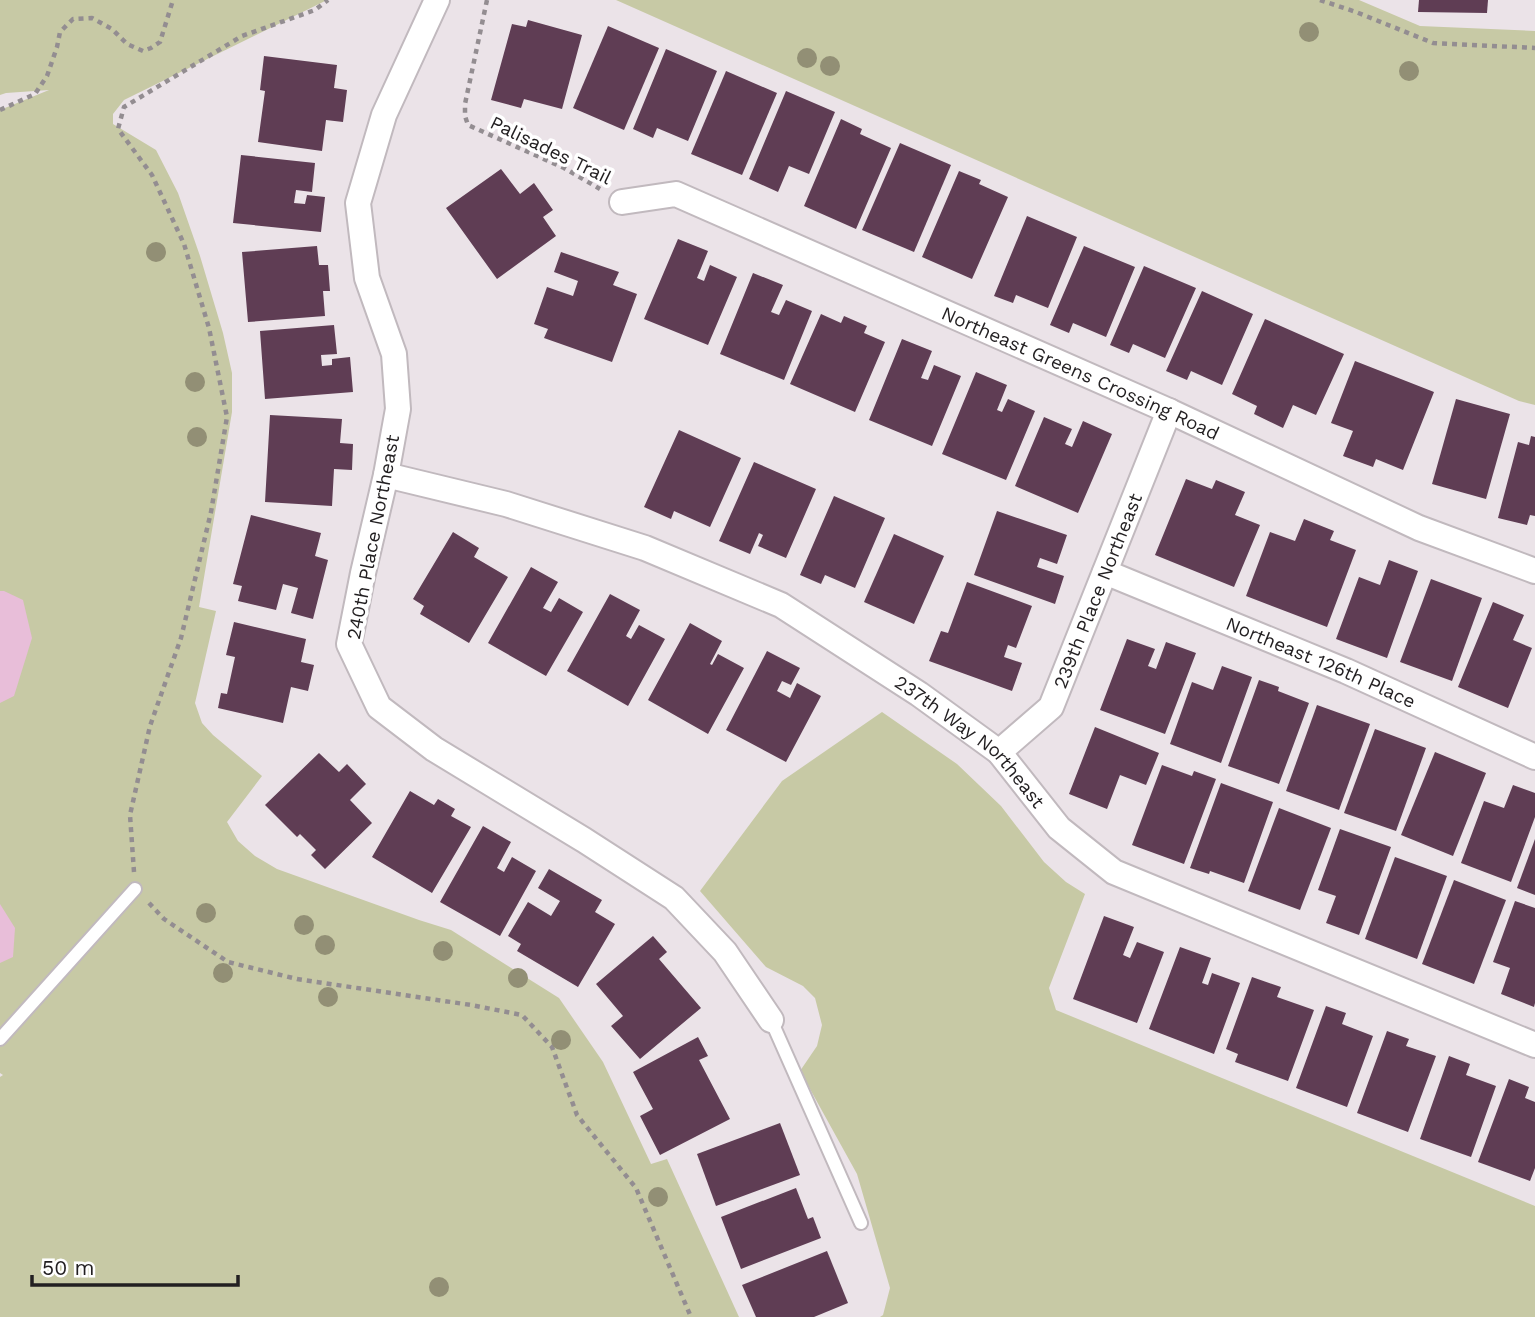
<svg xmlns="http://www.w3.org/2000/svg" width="1535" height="1317" font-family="'Work Sans',sans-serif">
<rect width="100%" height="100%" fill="#ebe3e8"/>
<!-- green -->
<g fill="#c7c9a5">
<path d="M0 0H327L124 100 113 114V124L156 150 178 193 200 256 223 333 232 373V412L199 607 216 611 195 703 202 723 213 735 262 776 227 822 238 841 255 856 277 869 419 920 451 930 559 998 603 1062 651 1164 667 1159 739 1317H0V1077L3 1075 0 1073V110L49 90 6 93 0 95Z"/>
<path d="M616 0H1359L1420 26 1535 31V405L1519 401Z"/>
<path d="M882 712 957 764 1001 806 1044 862 1066 882 1085 894 1049 988 1056 1010 1535 1206V1317H880L883 1315 890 1288 857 1174 800 1071 817 1046 822 1025 815 998 803 986 766 967 700 891 782 781Z"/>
</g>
<!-- water -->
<g fill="#e8bed9">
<path d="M0 591H4L23 600 32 638 14 696 0 703Z"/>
<path d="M0 904 15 928 13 957 0 963Z"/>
</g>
<!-- building -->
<g fill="#5f3d54">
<path d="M1419 0H1488L1487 13 1418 12Z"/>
<path d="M528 20 582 35 562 109 524 99 521 108 491 100 512 24 526 27Z"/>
<path d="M608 26 659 48 624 130 573 108Z"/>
<path d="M666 49 717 71 688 141 657 128 653 138 633 129Z"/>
<path d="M264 56 337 65 334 88 347 90 343 122 326 120 322 151 258 142 265 91 260 90Z"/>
<path d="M726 71 777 93 742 175 691 154Z"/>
<path d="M786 91 835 112 809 174 789 166 778 192 749 179Z"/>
<path d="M841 119 862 129 860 134 891 148 856 229 804 206Z"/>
<path d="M900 143 951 165 914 252 862 230Z"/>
<path d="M241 155 315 163 312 192 296 190 294 203 305 204 307 195 325 197 321 232 233 223Z"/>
<path d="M501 169 520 194 534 183 553 210 543 217 556 236 497 279 446 208Z"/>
<path d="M959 171 981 180 979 184 1008 197 972 279 922 257Z"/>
<path d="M1027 216 1077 237 1048 308 1016 295 1013 303 994 296Z"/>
<path d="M678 239 708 251 697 278 704 281 710 265 737 277 708 345 644 319Z"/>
<path d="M317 246 319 265H328L330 291H323L325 316 248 322 242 252Z"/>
<path d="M1084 246 1135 267 1106 337 1073 323 1069 333 1050 325Z"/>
<path d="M561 252 619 272 613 285 637 294 612 362 544 338 548 329 534 324 547 287 573 296 578 281 554 272Z"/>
<path d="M1144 266 1196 288 1165 358 1133 344 1129 353 1110 345Z"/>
<path d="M753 273 783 285 771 312 779 315 786 300 812 311 784 380 720 354Z"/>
<path d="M1202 291 1253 314 1222 385 1191 371 1187 380 1166 371Z"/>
<path d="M821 314 841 323 844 316 867 326 864 333 885 342 855 412 790 384Z"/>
<path d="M1265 319 1344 354 1316 415 1293 405 1283 428 1254 414 1257 406 1232 394Z"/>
<path d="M334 325 337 354 321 355 322 366 332 365V359L350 357 353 392 265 399 260 331Z"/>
<path d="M902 339 932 351 921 378 928 380 934 365 961 376 932 446 869 420Z"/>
<path d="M1355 361 1434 392 1403 470 1376 459 1373 467 1343 456 1353 431 1331 423Z"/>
<path d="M976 372 1007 385 997 410 1002 412 1008 399 1035 411 1006 480 942 454Z"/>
<path d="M1456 399 1510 414 1486 499 1432 484Z"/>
<path d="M270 415 342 419 340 443 353 444 352 470 334 469 332 506 265 502Z"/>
<path d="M1044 417 1072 429 1065 444 1072 447 1083 421 1112 434 1078 513 1015 486Z"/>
<path d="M679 430 741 458 710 527 674 511 671 519 644 507Z"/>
<path d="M1531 436 1535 437V516L1530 515 1527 525 1498 518 1518 442 1529 445Z"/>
<path d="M754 462 816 489 786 558 758 546 763 535 759 533 750 554 719 541Z"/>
<path d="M1186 479 1212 489 1216 480 1245 492 1235 515 1260 525 1234 587 1155 555Z"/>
<path d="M834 496 885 518 855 588 825 575 821 584 800 575Z"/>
<path d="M997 511 1067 535 1057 564 1040 558 1037 567 1064 576 1055 604 974 575Z"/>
<path d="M251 515 321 533 315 556 328 560 313 619 291 613 298 588 283 584 276 610 238 601 242 586 233 584Z"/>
<path d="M1304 519 1334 531 1330 540 1356 550 1327 627 1246 596 1270 532 1295 541Z"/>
<path d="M453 532 479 548 474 557 508 577 469 643 420 614 424 606 413 599Z"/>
<path d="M894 534 944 556 914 624 864 602Z"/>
<path d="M1389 560 1418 571 1387 658 1336 639 1359 577 1380 585Z"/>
<path d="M531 567 558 582 543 608 551 612 559 598 583 612 546 676 488 643Z"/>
<path d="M1431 579 1482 598 1452 681 1400 662Z"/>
<path d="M967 582 1032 606 1016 648 1008 645 1004 657 1022 663 1012 691 929 661 941 631 948 633Z"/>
<path d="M610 594 640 610 626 636 631 639 639 625 665 639 628 706 567 671Z"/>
<path d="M1493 602 1524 615 1513 640 1532 648 1508 708 1458 687Z"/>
<path d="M234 622 306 639 301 662 314 665 308 691 291 687 283 723 218 708 221 693 227 694 235 657 226 655Z"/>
<path d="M690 623 722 641 710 664 712 665 718 654 744 668 708 734 648 700Z"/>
<path d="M1127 639 1155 649 1148 666 1156 669 1166 642 1196 653 1165 734 1100 710Z"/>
<path d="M767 651 800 668 791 685 782 681 777 691 790 698 797 683 821 696 786 762 726 730Z"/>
<path d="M1222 666 1252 677 1221 763 1170 744 1192 682 1213 690Z"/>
<path d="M1259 680 1279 687 1278 691 1309 703 1279 784 1228 766Z"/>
<path d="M1317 705 1370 724 1339 810 1286 791Z"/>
<path d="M1095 727 1159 753 1146 785 1120 775 1107 809 1069 794Z"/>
<path d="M1375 729 1426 748 1396 831 1344 813Z"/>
<path d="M1435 752 1486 773 1453 856 1401 835Z"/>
<path d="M319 753 339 772 347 764 366 784 350 800 372 823 325 869 311 855 316 850 300 834 297 837 265 805Z"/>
<path d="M1162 765 1192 776 1194 771 1216 779 1184 864 1132 845Z"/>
<path d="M1221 783 1273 802 1244 883 1210 871 1209 874 1190 868Z"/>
<path d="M1513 785 1535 793V817L1511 882 1461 863 1484 801 1504 808Z"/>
<path d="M410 791 434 805 438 799 455 809 451 816 471 827 432 893 372 857Z"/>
<path d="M1279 808 1331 828 1300 910 1248 891Z"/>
<path d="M483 826 511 842 497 868 504 872 512 857 536 871 500 936 440 902Z"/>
<path d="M1340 829 1391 847 1359 935 1326 923 1336 896 1318 890Z"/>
<path d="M1535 839V895L1517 888Z"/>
<path d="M1395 857 1447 876 1417 959 1365 939Z"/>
<path d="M549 869 602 900 595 912 615 924 578 987 517 951 521 944 508 936 528 902 551 916 560 901 538 888Z"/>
<path d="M1454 880 1506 900 1474 984 1422 964Z"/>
<path d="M1515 901 1535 908V1003L1534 1007 1501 994 1510 968 1493 962Z"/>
<path d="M1104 916 1134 927 1123 955 1130 958 1137 942 1164 952 1137 1023 1073 999Z"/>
<path d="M653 936 667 952 659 959 701 1008 640 1059 611 1026 623 1016 596 984Z"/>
<path d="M1180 947 1211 958 1202 983 1208 985 1212 973 1240 983 1214 1054 1149 1029Z"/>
<path d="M1252 977 1281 987 1277 997 1314 1010 1288 1081 1235 1062 1238 1054 1226 1049Z"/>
<path d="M1326 1006 1346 1013 1342 1024 1373 1036 1347 1107 1296 1088Z"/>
<path d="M1387 1031 1409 1039 1406 1046 1436 1056 1408 1132 1357 1113Z"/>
<path d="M698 1037 708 1056 699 1060 730 1119 660 1155 640 1116 653 1109 633 1072Z"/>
<path d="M1449 1056 1470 1064 1466 1075 1496 1086 1471 1157 1420 1139Z"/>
<path d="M1509 1079 1529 1087 1525 1098 1535 1102V1168L1530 1181 1478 1162Z"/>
<path d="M780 1123 800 1175 716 1206 697 1154Z"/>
<path d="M796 1188 808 1219 813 1217 821 1238 741 1269 721 1217Z"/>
<path d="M827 1251 848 1303 814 1317H756L742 1285Z"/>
</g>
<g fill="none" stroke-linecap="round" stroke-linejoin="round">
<defs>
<g id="service">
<path d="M771 1020 861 1223"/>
<path d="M0 1039 135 889"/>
</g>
<g id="minor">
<path d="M437 0 384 115 358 203 367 278 394 354 398 409 386 475 363 573 349 644 379 707 434 749 584 840 674 898 725 952 771 1020"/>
<path id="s1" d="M622 202 676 194 1169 411 1419 528 1535 571"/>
<path id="s2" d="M386 475 506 504 645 548 781 605 919 694 999 752 1059 828 1114 872 1535 1045"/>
<path id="s3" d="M1105 572 1346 671 1535 757"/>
<path id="s4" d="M999 752 1051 707 1169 411"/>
</g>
</defs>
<!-- service casing -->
<use href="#service" stroke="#c1b9be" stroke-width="16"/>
<!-- minor casing -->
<use href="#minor" stroke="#c1b9be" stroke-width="28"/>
<!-- path -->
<g stroke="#938d91" stroke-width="4.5" stroke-dasharray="5 5" stroke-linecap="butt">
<path d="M487 0 465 104V116L468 125 564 168 600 189"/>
<path d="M1320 0 1356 12 1433 43 1535 48"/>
<path d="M0 110 35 94 47 76 57 47 60 32 73 19 92 18 112 29 127 44 143 51 151 48 160 42 173 0"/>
<path d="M134 872 130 815 150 726 181 638 211 512 227 417 209 328 184 244 152 175 118 129 124 107 242 36 315 10 328 0"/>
<path d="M149 903 164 919 228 962 297 979 471 1005 522 1015 552 1047 577 1115 636 1188 691 1317"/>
</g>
<!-- service -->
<use href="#service" stroke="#fff" stroke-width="12"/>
<!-- minor -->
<use href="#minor" stroke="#fff" stroke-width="24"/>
</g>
<!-- trees -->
<g fill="#928f75">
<circle cx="1309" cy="32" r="10"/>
<circle cx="807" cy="58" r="10"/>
<circle cx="830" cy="66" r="10"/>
<circle cx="1409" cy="71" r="10"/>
<circle cx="156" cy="252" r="10"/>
<circle cx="195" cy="382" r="10"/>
<circle cx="197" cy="437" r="10"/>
<circle cx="206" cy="913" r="10"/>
<circle cx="304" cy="925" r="10"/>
<circle cx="325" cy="945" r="10"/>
<circle cx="443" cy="951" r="10"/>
<circle cx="223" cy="973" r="10"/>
<circle cx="518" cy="978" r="10"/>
<circle cx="328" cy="997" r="10"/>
<circle cx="561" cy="1040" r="10"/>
<circle cx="658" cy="1197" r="10"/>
<circle cx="439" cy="1287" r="10"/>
</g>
<g text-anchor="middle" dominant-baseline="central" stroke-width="7" stroke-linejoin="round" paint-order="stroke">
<!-- street labels -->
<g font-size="19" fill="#221f21" stroke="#fff">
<text transform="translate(551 150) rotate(26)">Palisades Trail</text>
<text stroke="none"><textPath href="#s1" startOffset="497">Northeast Greens Crossing Road</textPath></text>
<text transform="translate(373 537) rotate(-79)">240th Place Northeast</text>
<text stroke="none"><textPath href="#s4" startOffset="194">239th Place Northeast</textPath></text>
<text stroke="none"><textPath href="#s3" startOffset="234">Northeast 126th Place</textPath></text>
<text stroke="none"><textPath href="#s2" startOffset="651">237th Way Northeast</textPath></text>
</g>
</g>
<!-- scale -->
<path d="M32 1275v10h206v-10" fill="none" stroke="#221f21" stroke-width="3.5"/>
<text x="42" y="1275" font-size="21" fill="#221f21" stroke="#ffffff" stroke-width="5" paint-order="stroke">50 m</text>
</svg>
